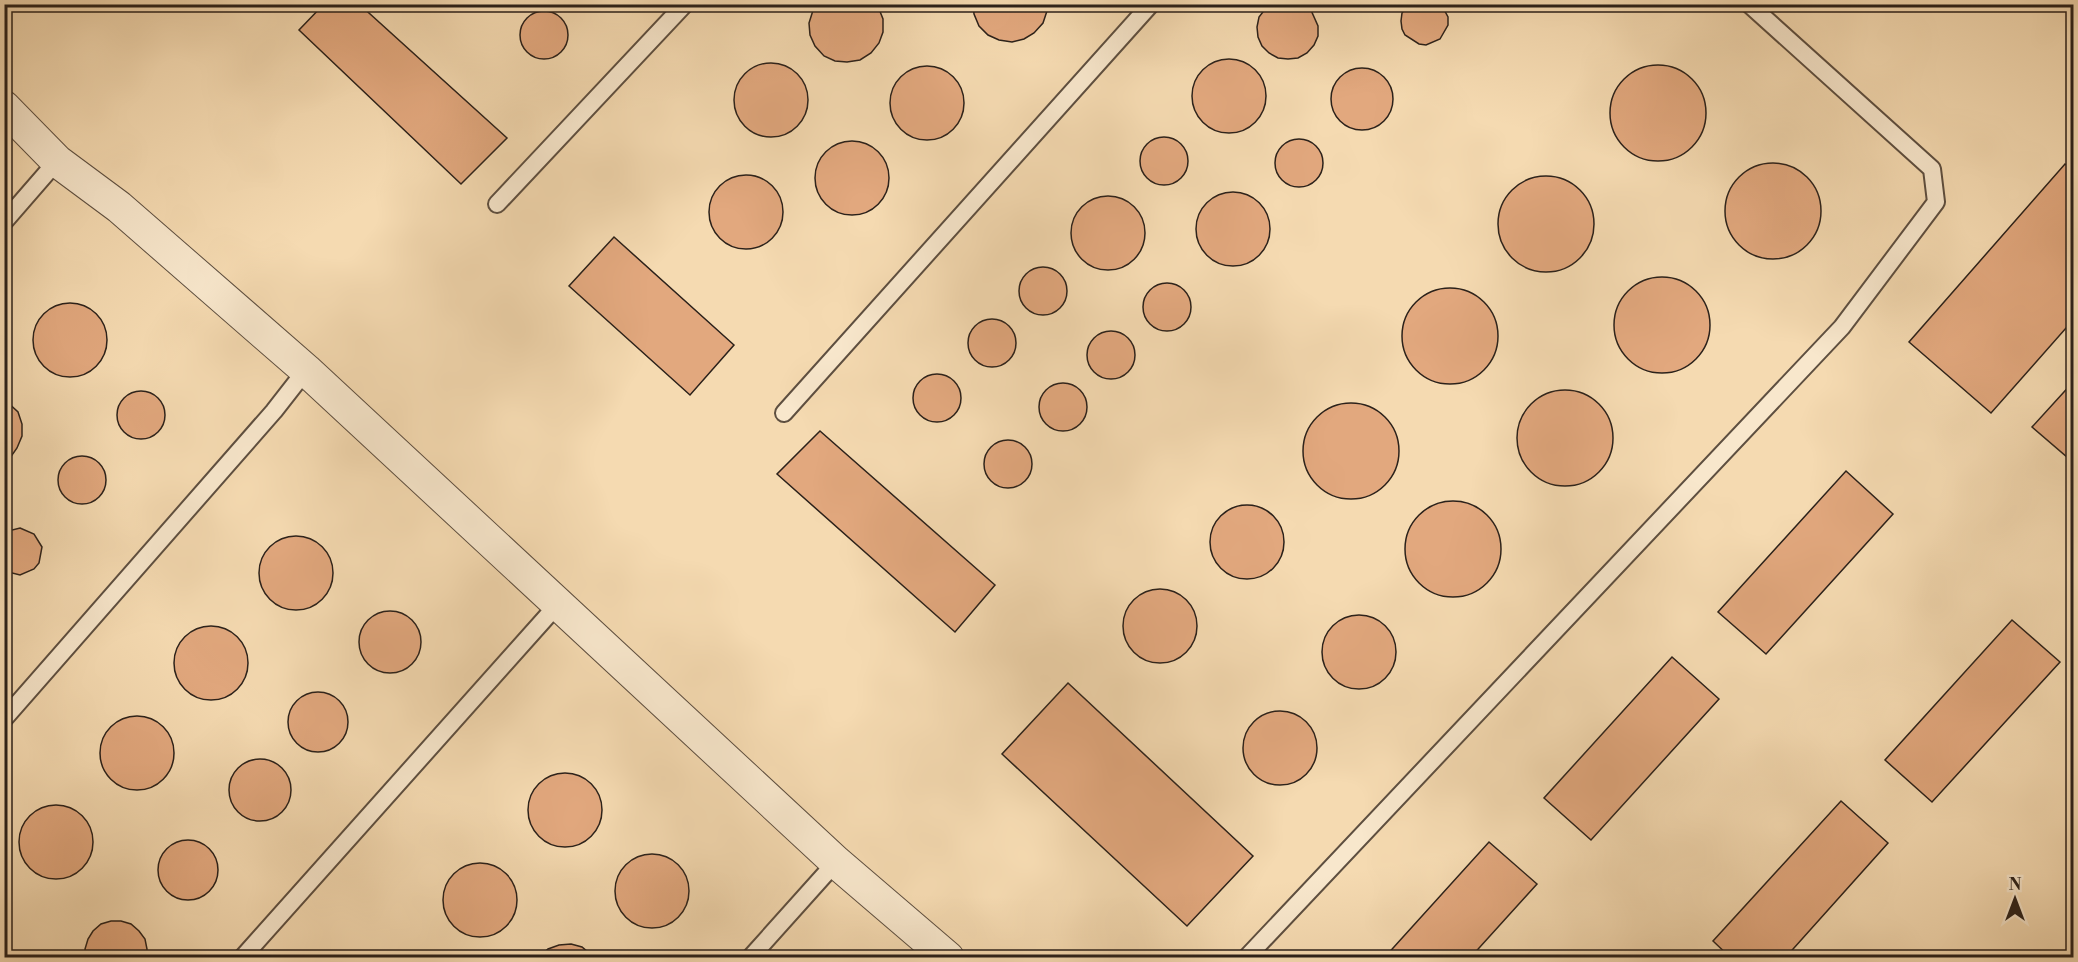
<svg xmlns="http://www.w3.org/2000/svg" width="2078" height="962" font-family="'Libre Bodoni',serif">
<rect width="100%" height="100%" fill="#f5dab1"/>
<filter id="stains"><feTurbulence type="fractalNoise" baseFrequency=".00333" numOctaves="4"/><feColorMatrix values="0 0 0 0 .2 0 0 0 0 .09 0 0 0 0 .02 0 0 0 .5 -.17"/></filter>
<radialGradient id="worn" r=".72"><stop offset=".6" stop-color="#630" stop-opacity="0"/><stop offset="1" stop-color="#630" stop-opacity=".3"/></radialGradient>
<!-- building -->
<g fill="#e2a87e" stroke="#2b211a" stroke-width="1.5">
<path d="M324 4H359L507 138 461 184 299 30Z"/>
<path d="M478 4H511L496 11H488Z"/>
<path d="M815 4H877L883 19V32L879 43 871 53 860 60 847 62 835 61 824 56 815 46 810 35 809 23Z"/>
<path d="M973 4H1047V11L1043 23 1034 33 1024 39 1012 42 999 40 988 35 979 26 974 14Z"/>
<path d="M1269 4H1306L1310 8 1318 26V36L1314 45 1307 53 1298 58 1288 59 1278 58 1269 53 1262 46 1258 37 1257 27 1259 17Z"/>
<path d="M1408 4H1441L1448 17V25L1440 39 1426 45 1419 44 1405 35 1402 29 1401 21 1402 13Z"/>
<circle cx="544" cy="35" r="24"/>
<circle cx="1229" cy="96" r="37"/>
<circle cx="771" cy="100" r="37"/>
<circle cx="1658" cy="113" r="48"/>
<circle cx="927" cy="103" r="37"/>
<circle cx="1362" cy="99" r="31"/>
<circle cx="1164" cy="161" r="24"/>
<circle cx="1299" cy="163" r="24"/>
<circle cx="852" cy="178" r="37"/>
<circle cx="1773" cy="211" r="48"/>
<path d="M2065 164 2074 171V319L1991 413 1909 342Z"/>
<circle cx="746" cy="212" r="37"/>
<circle cx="1546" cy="224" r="48"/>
<circle cx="1233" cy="229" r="37"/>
<circle cx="1108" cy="233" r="37"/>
<path d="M614 237 734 345 690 395 569 286Z"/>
<circle cx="1043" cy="291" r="24"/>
<circle cx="1662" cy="325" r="48"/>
<circle cx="1167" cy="307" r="24"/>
<circle cx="1450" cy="336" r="48"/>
<circle cx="70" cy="340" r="37"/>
<circle cx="992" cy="343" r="24"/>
<circle cx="1111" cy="355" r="24"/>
<circle cx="937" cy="398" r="24"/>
<path d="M2074 381V463L2032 427Z"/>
<circle cx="1063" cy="407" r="24"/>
<circle cx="1565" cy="438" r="48"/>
<circle cx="141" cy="415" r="24"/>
<path d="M4 399 18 412 22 424V436L17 448 10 458 4 461Z"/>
<circle cx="1351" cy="451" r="48"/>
<path d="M820 431 995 585 955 632 777 474Z"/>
<circle cx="1008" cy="464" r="24"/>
<circle cx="82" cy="480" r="24"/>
<path d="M1846 471 1893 514 1766 654 1718 612Z"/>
<circle cx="1453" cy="549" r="48"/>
<circle cx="1247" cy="542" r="37"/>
<path d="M20 528 34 534 42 547 39 563 34 569 20 575 4 571V532Z"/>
<circle cx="296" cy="573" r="37"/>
<circle cx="1160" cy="626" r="37"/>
<circle cx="390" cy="642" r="31"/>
<circle cx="1359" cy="652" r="37"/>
<path d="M2012 620 2060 662 1932 802 1885 760Z"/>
<circle cx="211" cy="663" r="37"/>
<path d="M1672 657 1719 699 1591 840 1544 798Z"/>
<path d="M1068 683 1253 856 1187 926 1002 754Z"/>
<circle cx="318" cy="722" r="30"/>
<circle cx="1280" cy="748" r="37"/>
<circle cx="137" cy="753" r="37"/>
<circle cx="260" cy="790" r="31"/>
<circle cx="565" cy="810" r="37"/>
<path d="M1841 801 1888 843 1785 958H1731L1713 941Z"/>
<circle cx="56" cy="842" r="37"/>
<circle cx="188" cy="870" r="30"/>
<path d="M1489 842 1537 884 1470 958H1384Z"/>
<circle cx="652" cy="891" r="37"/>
<circle cx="480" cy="900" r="37"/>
<path d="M4 917 8 926V938L4 947Z"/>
<path d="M111 921H121L131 924 139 931 145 939 147 949 146 958H86L85 949 88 939 93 931 101 924Z"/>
<path d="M571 944 582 947 595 958H538L548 949 559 945Z"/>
<path d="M411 953 424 958H389L399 954Z"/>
</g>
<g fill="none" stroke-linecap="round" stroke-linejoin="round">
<defs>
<g id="service">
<path d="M497 204 685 4"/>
<path d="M4 222 57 161"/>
<path d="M784 413 1151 4"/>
<path d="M4 719 274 411 306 370"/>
<path d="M242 958 558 604"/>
<path d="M750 958 836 862"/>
<path d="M1246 958 1842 327 1936 202 1932 169 1749 4"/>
</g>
<path id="minor" d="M4 107 57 161 119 207 306 370 836 862 948 958"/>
</defs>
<!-- service casing -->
<use href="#service" stroke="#5e4f40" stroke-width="20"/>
<!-- minor casing -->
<use href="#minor" stroke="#5e4f40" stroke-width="34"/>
<!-- service -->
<use href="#service" stroke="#f8e7cc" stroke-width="16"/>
<!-- minor -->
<use href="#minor" stroke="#f8e7cc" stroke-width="32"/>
</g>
<!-- margin -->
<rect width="2078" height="962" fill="none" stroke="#f5dab1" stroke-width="24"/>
<rect x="6" y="6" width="2066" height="950" fill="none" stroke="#2b211a" stroke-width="3"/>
<rect x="12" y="12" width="2054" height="938" fill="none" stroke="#2b211a" stroke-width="1.5"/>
<!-- north arrow -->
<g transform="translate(2015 899)" stroke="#f8e7cc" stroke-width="4.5" paint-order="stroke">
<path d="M0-4.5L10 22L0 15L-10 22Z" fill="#2b211a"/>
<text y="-9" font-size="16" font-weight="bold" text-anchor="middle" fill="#2b211a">N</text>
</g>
<rect width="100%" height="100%" filter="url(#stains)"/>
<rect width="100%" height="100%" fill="url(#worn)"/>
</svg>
